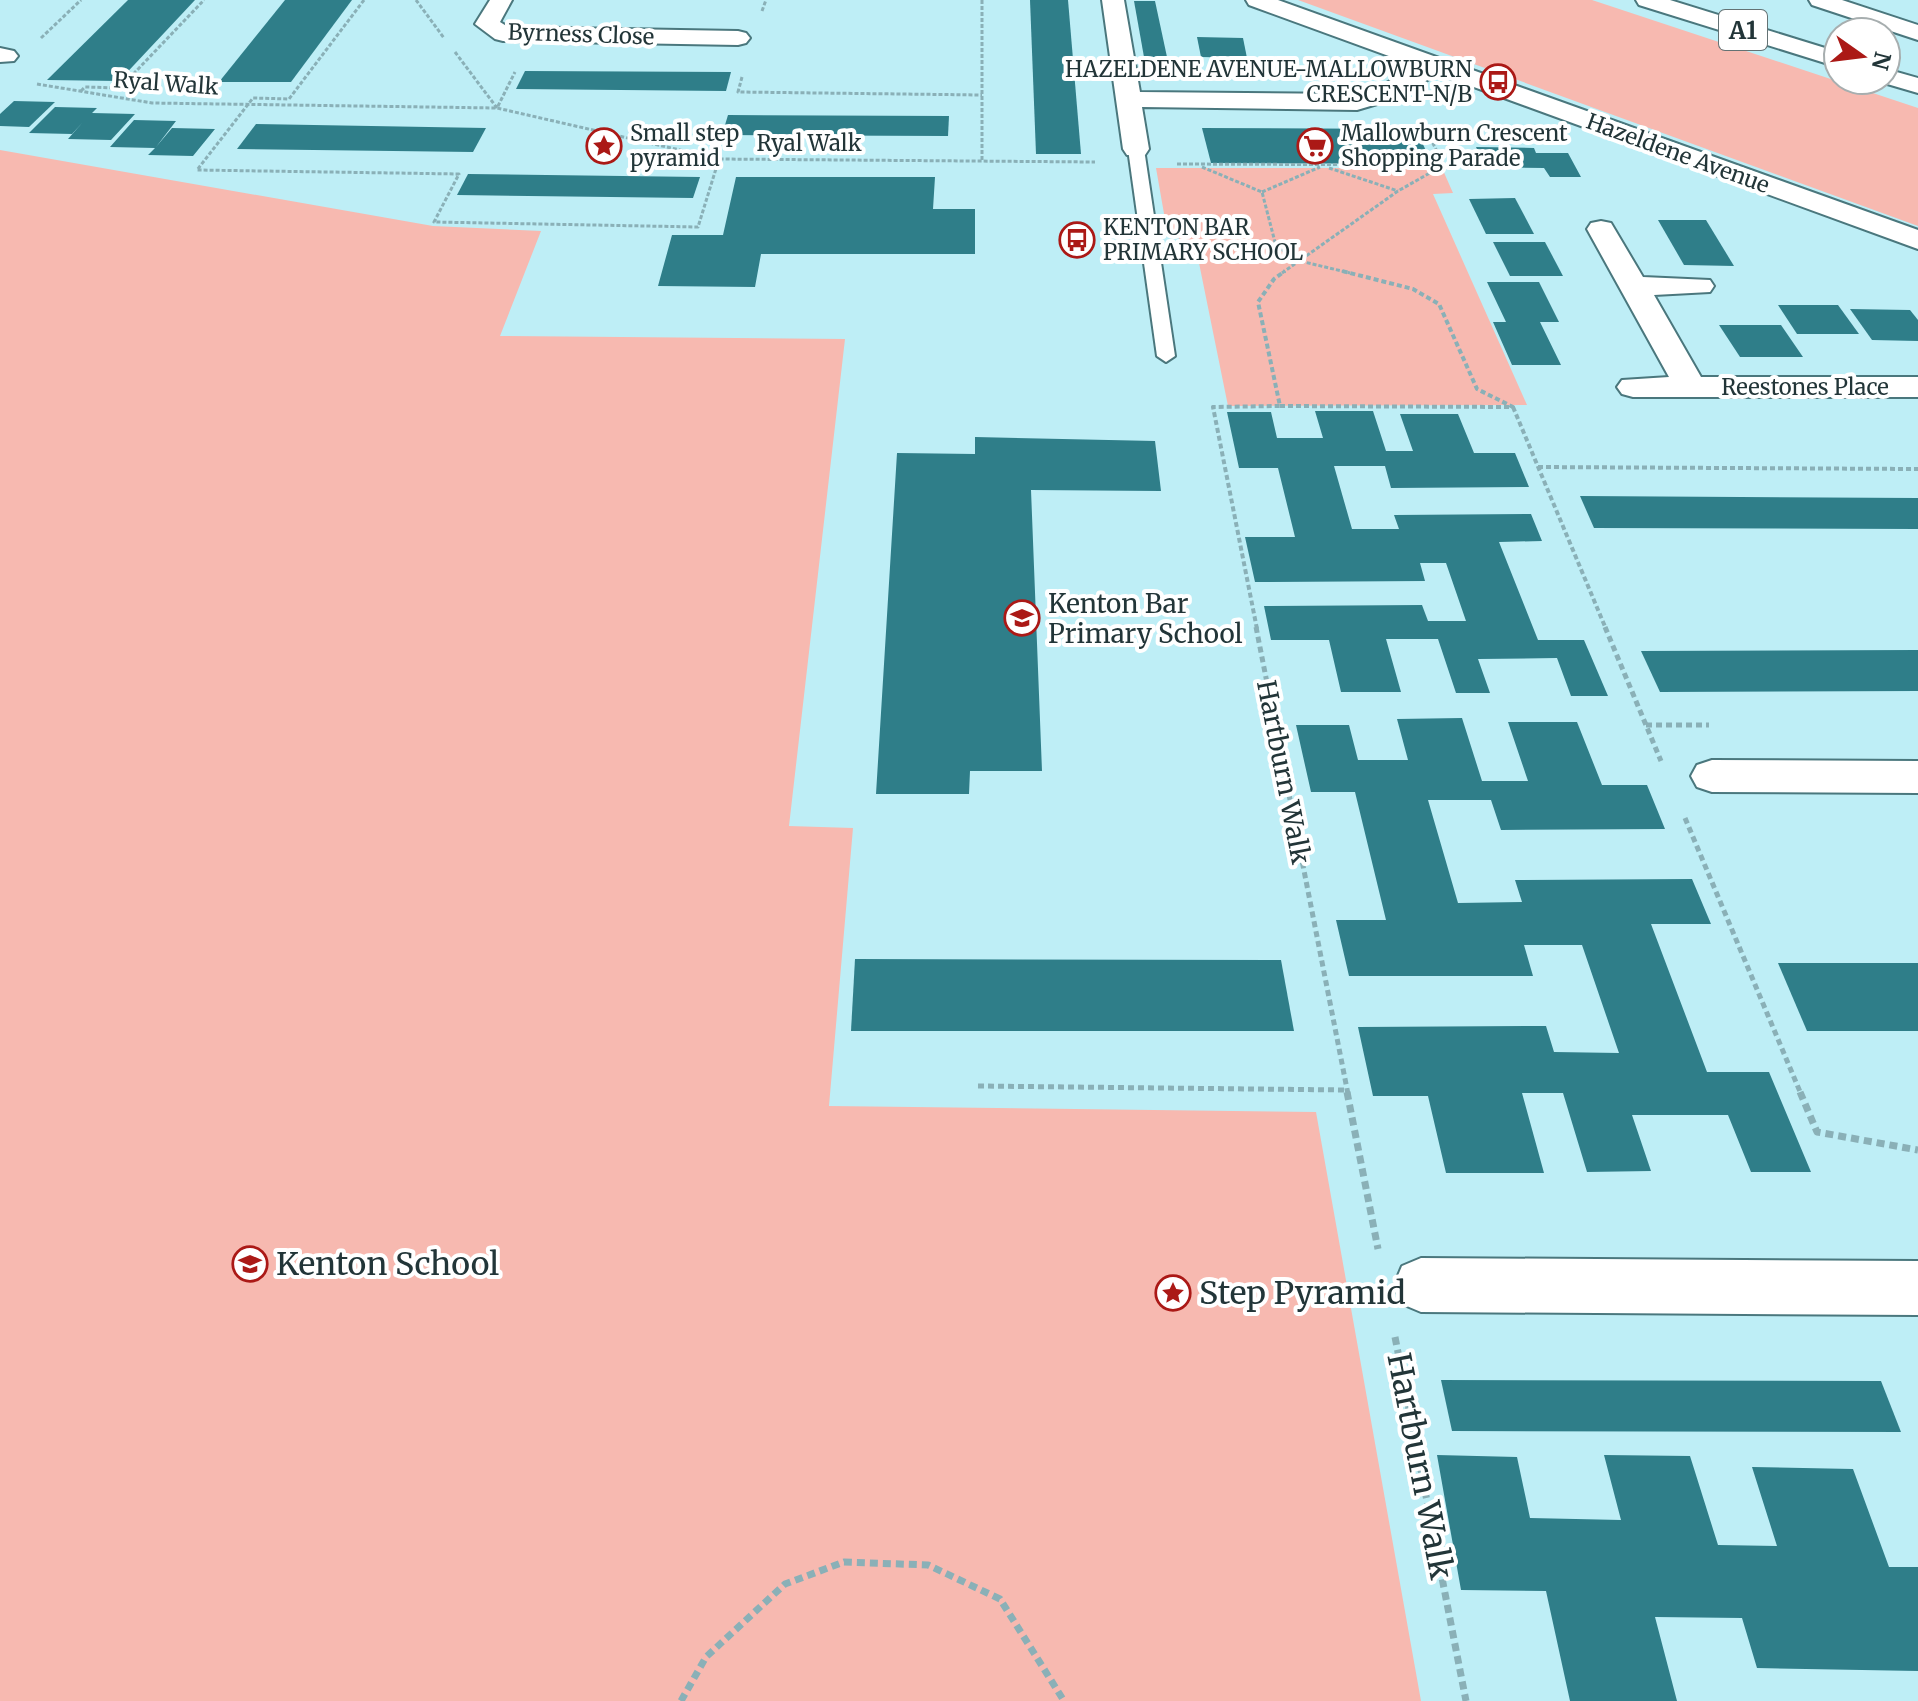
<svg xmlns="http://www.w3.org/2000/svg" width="1918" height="1701" font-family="Merriweather,serif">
<rect width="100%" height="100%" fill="#beeef6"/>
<!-- green -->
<g fill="#f7b9b0">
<path d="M1298 0H1592L1918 108V226Z"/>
<path d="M0 150 433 226 541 231 500 336 845 339 789 826 853 828 829 1106 1316 1112 1421 1701H0Z"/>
<path d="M1156 168H1442L1453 193 1433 194 1527 405 1228 406 1198 258 1166 225Z"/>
</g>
<!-- building -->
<g fill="#2f7e89">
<path d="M128 0H195L119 81 47 80Z"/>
<path d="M285 0H352L291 82H219Z"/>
<path d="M1030 0H1068L1081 154H1036Z"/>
<path d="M1134 1H1155L1167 57H1144Z"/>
<path d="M1197 37 1243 38 1247 58 1201 57Z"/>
<path d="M525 71 731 72 726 91 516 89Z"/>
<path d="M14 101 55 102 29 127 0 126V114Z"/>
<path d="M55 107 97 108 92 113 135 114 111 140 68 139 83 122 72 134 29 133Z"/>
<path d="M728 115 949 116 948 136 722 135Z"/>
<path d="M134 120 176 121 156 147 172 128 215 129 193 156 148 155 155 148 110 147Z"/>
<path d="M256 124 486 128 473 152 237 149Z"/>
<path d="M1202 128 1416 129 1432 164 1211 163Z"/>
<path d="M1476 147 1534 148 1536 153H1568L1581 177H1550L1544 168 1485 167Z"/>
<path d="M468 174 700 177 693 198 457 195Z"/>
<path d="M736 177H935L933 209H975V254H761L755 287 658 286 672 235H723Z"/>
<path d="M1515 198 1534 234H1486L1469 199Z"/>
<path d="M1658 220H1706L1734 266 1684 265Z"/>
<path d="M1493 242H1545L1563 276H1510Z"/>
<path d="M1487 282H1539L1559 322H1540L1561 365H1512L1493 322H1506Z"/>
<path d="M1778 305H1838L1859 334H1797Z"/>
<path d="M1850 309 1910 310 1918 320V341L1872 340Z"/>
<path d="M1719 325H1781L1803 357H1740Z"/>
<path d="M1315 411H1373L1386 451H1413L1400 414H1458L1474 453H1515L1529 487 1391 488 1385 466H1334L1352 529H1399L1394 515 1531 514 1542 541 1499 542 1538 640H1584L1608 696H1571L1557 658 1478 659 1490 693H1456L1438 639H1386L1401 692H1341L1329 640H1271L1264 606 1422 605 1428 621H1466L1446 563H1420L1425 581 1255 582 1245 537H1295L1278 468H1239L1227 412H1271L1277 438H1323Z"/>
<path d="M975 437 1155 441 1161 491 1031 490 1042 771H970L969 794H876L897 453 975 454Z"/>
<path d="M1580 496 1918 498V529L1594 528Z"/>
<path d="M1918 650V691L1660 692 1641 651Z"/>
<path d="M1462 718 1482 781H1528L1508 722H1577L1602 785H1647L1665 829 1501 830 1491 800H1428L1458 903 1522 902 1515 880 1692 879 1711 924H1651L1707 1072H1769L1811 1172H1751L1728 1115H1632L1651 1171 1587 1172 1563 1093H1522L1544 1173H1446L1428 1096H1373L1358 1027 1546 1026 1554 1052 1619 1053 1582 945H1524L1533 976H1349L1336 920H1386L1355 792H1311L1296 725H1349L1358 760H1408L1397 719Z"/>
<path d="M855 959 1281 960 1294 1031H851Z"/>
<path d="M1778 963H1918V1031H1807Z"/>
<path d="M1441 1380 1881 1381 1901 1432 1452 1431Z"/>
<path d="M1437 1455 1517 1457 1530 1518 1621 1520 1604 1455 1690 1456 1718 1545 1777 1546 1752 1467 1853 1469 1889 1567H1918V1671L1757 1668 1742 1618 1655 1617 1677 1701H1570L1546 1591 1461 1590Z"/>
</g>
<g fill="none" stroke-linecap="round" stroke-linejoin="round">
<defs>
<path id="service" d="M1136 144 1144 149 1175 356 1166 362 1157 356 1128 149Z"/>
<g id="minor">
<path d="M490 0H512L500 22 508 27 738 31 746 33 750 38 746 43 738 45 503 41 495 39 475 24Z"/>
<path d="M1102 0H1124L1140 92 1356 94 1376 89 1427 60H1445L1448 65 1445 70 1394 99 1357 110 1142 107 1149 149 1145 155H1127L1123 149Z"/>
<path d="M0 48 14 51 18 56 14 61 0 62Z"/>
<path d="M1601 221 1611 223 1643 277 1710 280 1714 286 1710 292 1654 295 1701 377H1918V397H1633L1622 394 1617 387 1622 380 1669 377 1587 229 1591 223Z"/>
<path d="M1712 760 1918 761V793L1712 792 1697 787 1691 776 1697 765Z"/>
<path d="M1421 1258 1918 1261V1315L1421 1312 1402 1304 1394 1285 1402 1266Z"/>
</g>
<path id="tertiary" d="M1246 0H1278L1918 230V249L1249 5Z"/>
<g id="trunk">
<path d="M1636 0H1670L1838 52V67L1639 5Z"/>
<path d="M1809 0H1842L1918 25V40L1812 5Z"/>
<path d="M1886 69 1918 78V93L1877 81 1886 80Z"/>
</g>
</defs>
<!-- service casing -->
<use href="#service" stroke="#4a777d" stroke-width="4"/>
<!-- minor casing -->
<use href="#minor" stroke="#4a777d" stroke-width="4"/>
<!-- tertiary casing -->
<use href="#tertiary" stroke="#4a777d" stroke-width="4"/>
<!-- trunk casing -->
<use href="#trunk" stroke="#4a777d" stroke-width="4"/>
<!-- path-far3 -->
<g stroke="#8ab0b7" stroke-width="3" stroke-dasharray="4 2" stroke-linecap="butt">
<path d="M364 0 289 99 253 98 197 170 459 174 434 222 698 227 719 159"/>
<path d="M416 0 444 38"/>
<path d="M982 0V160"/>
<path d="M762 11 766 0"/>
<path d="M41 38 81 0"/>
<path d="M455 52 497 108 515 72"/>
<path d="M742 77 738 92 982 95"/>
<path d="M37 84 152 103 497 108 719 159 1095 162"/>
<path d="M81 91 85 87 120 88 204 0"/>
<path d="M1177 164 1444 165 1421 120"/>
<path d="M1202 167 1262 192 1276 246 1300 261 1350 273"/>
<path d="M1329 168 1398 191"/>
<path d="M1262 192 1320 167"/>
<path d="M1282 273 1398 191 1444 165"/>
</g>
<!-- path-far2 -->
<g stroke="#8ab0b7" stroke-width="4" stroke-dasharray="5 3" stroke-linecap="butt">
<path d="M1280 406 1513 407 1477 389 1439 304 1413 289 1342 271"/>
<path d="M1513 407 1606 629"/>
<path d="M1538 467 1918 469"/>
<path d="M1257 629 1213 407 1280 406 1258 302 1274 279 1285 271"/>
</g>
<!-- path-far1 -->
<g stroke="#8ab0b7" stroke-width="5" stroke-dasharray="6 4" stroke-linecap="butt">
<path d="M1256 627 1348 1094"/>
<path d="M1605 627 1661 761"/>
<path d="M1646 725H1709"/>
<path d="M1685 818 1801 1094"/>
<path d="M978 1086 1346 1090"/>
</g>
<!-- path -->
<g stroke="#8ab0b7" stroke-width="7" stroke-dasharray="8 5" stroke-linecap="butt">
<path d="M1347 1092 1378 1249"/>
<path d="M1800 1092 1817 1132 1918 1150"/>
<path d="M1395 1337 1466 1701"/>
<path d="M681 1701 706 1657 785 1584 844 1562 928 1565 1000 1599 1064 1701"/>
</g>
<!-- service -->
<use href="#service" fill="#fff" fill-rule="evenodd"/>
<!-- minor -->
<use href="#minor" fill="#fff" fill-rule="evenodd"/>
<!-- tertiary -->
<use href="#tertiary" fill="#fff" fill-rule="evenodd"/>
<!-- trunk -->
<use href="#trunk" fill="#fff" fill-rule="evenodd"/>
</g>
<!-- icons -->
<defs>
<symbol id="bus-ring" viewBox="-11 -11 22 22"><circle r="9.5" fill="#fff" stroke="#ab1916" stroke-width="1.5"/><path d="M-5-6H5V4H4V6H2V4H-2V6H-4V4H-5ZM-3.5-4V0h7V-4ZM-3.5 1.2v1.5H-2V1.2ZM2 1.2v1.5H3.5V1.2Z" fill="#ab1916"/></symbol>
<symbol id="sight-ring" viewBox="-11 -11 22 22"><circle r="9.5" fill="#fff" stroke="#ab1916" stroke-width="1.5"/><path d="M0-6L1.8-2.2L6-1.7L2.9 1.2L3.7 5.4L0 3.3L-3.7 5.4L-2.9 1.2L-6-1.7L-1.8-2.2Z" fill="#ab1916"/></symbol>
<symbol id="supermarket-ring" viewBox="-11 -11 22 22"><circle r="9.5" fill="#fff" stroke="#ab1916" stroke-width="1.5"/><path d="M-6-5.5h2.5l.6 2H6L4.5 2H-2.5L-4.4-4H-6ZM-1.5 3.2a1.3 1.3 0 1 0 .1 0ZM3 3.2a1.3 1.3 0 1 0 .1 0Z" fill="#ab1916"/></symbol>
<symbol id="school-ring" viewBox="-11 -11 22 22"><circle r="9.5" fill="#fff" stroke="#ab1916" stroke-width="1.5"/><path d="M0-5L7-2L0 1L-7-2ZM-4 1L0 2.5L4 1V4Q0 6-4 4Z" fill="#ab1916"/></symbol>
</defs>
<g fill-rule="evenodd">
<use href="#bus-ring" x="1478" y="62" width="40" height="40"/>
<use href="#sight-ring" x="584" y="126" width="40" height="40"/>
<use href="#supermarket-ring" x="1295" y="126" width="40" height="40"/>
<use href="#bus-ring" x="1057" y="220" width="40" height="40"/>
<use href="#school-ring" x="1002" y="598" width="40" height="40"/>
<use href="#school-ring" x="230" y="1244" width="40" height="40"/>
<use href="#sight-ring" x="1153" y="1273" width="40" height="40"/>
</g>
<g text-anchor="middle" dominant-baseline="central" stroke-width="8" stroke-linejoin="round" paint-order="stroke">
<!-- far-street labels -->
<g font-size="22" fill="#223538" stroke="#fff">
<text transform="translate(581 34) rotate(2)">Byrness Close</text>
<text transform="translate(166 83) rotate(4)">Ryal Walk</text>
<text x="809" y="143">Ryal Walk</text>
<text transform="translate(1678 153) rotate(20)">Hazeldene Avenue</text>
<text x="1805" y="387">Reestones Place</text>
</g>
<!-- far-poi labels -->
<g font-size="22" fill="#223538" stroke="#fff" text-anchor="start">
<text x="1472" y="69" text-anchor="end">HAZELDENE AVENUE-MALLOWBURN<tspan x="1472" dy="25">CRESCENT-N/B</tspan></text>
<text x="630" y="133">Small step<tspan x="630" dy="25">pyramid</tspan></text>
<text x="1341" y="133">Mallowburn Crescent<tspan x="1341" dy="25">Shopping Parade</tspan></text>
<text x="1103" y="227">KENTON BAR<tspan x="1103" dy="25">PRIMARY SCHOOL</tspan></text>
</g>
<!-- shield labels -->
<rect fill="#fff" stroke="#647274" stroke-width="2" x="1719" y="10" width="48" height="40" rx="6"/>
<g font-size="24" font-weight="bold" fill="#223538">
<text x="1743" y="30">A1</text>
</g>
<!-- poi labels -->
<g font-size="26" fill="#223538" stroke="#fff" text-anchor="start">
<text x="1048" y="603">Kenton Bar<tspan x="1048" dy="30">Primary School</tspan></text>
</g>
<!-- street labels -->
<g font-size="26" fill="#223538" stroke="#fff">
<text transform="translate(1284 772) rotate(79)">Hartburn Walk</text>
</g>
<!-- near-poi labels -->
<g font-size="32" fill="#223538" stroke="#fff" text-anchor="start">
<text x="276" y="1264">Kenton School</text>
<text x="1199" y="1293">Step Pyramid</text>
</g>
<!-- near-street labels -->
<g font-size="32" fill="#223538" stroke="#fff">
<text transform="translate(1420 1466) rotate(79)">Hartburn Walk</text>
</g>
</g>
<!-- north arrow -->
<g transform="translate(1862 56) rotate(104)"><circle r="38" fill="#ffffff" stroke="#a7aeaf" stroke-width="2"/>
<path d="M0-6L14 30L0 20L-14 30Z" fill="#ab1916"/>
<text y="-12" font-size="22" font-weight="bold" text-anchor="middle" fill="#223538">N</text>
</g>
</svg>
